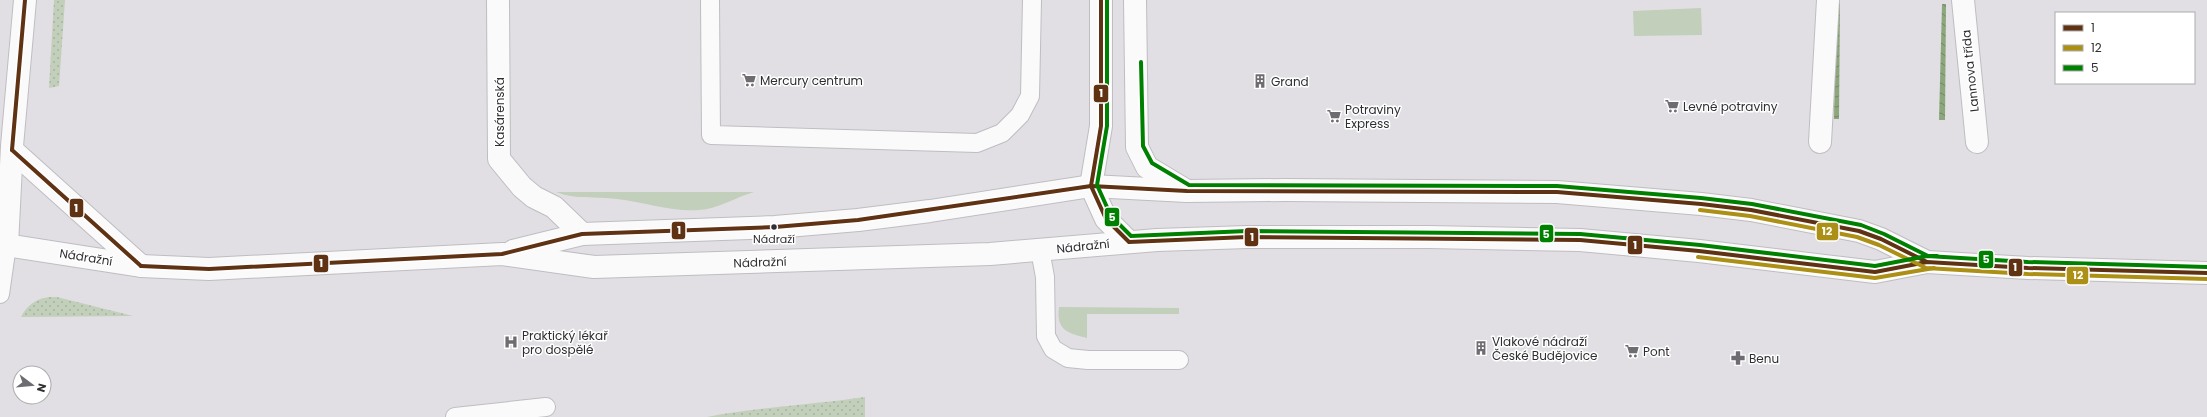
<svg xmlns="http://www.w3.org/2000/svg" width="2207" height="417" font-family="Poppins,sans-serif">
<defs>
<pattern id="grass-dots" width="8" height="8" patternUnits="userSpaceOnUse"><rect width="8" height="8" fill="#c2cfbb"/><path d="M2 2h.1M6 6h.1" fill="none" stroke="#a7b2a1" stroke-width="1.8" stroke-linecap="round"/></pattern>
<pattern id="water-waves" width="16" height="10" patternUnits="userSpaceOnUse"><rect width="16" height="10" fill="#8ca77b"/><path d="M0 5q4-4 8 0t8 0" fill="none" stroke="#738865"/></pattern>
</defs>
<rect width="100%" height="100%" fill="#e1dfe4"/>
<!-- grass -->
<g fill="url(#grass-dots)">
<path d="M54 0H65L59 86 49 88Z"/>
<path d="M49 297H57L133 316 21 317C27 305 36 299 49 297Z"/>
<path d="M865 397V417H707C759 407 812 405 865 397Z"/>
</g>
<!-- garden -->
<g fill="#c2cfbb">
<path d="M1701 8 1702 35 1634 36 1633 11Z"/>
<path d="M556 192H754C736 197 718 209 699 210 672 212 644 202 617 199 596 196 575 200 556 192Z"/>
<path d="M1059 307 1179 308V314H1087V338C1067 333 1056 330 1059 307Z"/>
</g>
<!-- water -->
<g fill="url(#water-waves)">
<path d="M1836 2 1840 3 1839 119H1834Z"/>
<path d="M1942 4H1946L1945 120H1939Z"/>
</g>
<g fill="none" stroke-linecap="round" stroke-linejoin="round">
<defs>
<g id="service">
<path d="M710 0 711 135 977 143 1002 133 1020 115 1030 96 1032 0"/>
<path d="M1040 250 1045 277 1046 336 1053 349 1068 358 1088 360H1179"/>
<path d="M0 294 7 245"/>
<path d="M455 417 546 407"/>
</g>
<g id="pedestrian">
<path d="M1963 0 1977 142"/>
<path d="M1820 142 1828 0"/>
</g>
<g id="minor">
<path d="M498 0 499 159 522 187 534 197 554 207 582 234"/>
<path d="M1101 0V126L1091 186 1106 219 1129 242"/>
<path d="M1135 0 1137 147 1147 167 1187 191"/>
</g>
<path id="tertiary" d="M7 245 12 146 25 0"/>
<g id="secondary">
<path d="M12 150 141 266"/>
<path d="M0 244 141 266 209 269 502 254 594 267 990 254 1157 240 1247 237H1429L1580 240 1699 251 1875 272 1927 262 2028 268 2207 273"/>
<path d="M513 251 582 234 775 227 858 220 930 211 1091 186 1187 191 1284 190 1557 192 1701 204 1751 210 1859 231 1881 239 1927 262"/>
</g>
</defs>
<!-- service casing -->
<use href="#service" stroke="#bfbdc1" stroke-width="20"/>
<!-- pedestrian casing -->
<use href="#pedestrian" stroke="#bfbdc1" stroke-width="24"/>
<!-- minor casing -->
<use href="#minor" stroke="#bfbdc1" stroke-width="24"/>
<!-- tertiary casing -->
<use href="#tertiary" stroke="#bfbdc1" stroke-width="24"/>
<!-- secondary casing -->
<use href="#secondary" stroke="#bfbdc1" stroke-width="24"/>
<!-- service -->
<use href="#service" stroke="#fafafb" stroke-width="18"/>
<!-- pedestrian -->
<use href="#pedestrian" stroke="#fafafb" stroke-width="22"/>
<!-- minor -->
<use href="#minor" stroke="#fafafb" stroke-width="22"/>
<!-- tertiary -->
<use href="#tertiary" stroke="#fafafb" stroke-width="22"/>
<!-- secondary -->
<use href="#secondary" stroke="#fafafb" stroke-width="22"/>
<defs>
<g id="bus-1">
<path d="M12 150 141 266"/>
<path d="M12 150 25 0"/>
<path d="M1091 186 1106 219 1129 242 1247 237 1580 240 1699 251 1875 272 1927 262 2028 268 2207 273"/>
<path d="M1091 186 1101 126V0"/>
<path d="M141 266 209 269 502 254 582 234 775 227 858 220 1091 186 1187 191 1557 192 1701 204 1751 210 1859 231 1881 239 1927 262"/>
</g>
<g id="bus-2">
<path d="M1700 210 1750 216 1857 237 1879 245 1926 268 2028 274 2207 279"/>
<path d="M1698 257 1875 278 1934 268"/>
</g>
<g id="bus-3">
<path d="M1107 0V126L1097 185 1111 216 1131 236 1247 231 1580 234 1700 245 1875 266 1927 256 2028 262 2207 267"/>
<path d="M1141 62 1143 146 1152 163 1189 185 1557 186 1701 198 1752 204 1861 225 1884 234 1928 256H1937"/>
</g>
</defs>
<!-- bus-1 casing -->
<use href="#bus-1" stroke="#fff" stroke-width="7"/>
<!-- bus-2 casing -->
<use href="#bus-2" stroke="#fff" stroke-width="7"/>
<!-- bus-3 casing -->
<use href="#bus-3" stroke="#fff" stroke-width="7"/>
<!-- bus-1 -->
<use href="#bus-1" stroke="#603214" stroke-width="4"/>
<!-- bus-2 -->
<use href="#bus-2" stroke="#ac8f15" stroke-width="4"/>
<!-- bus-3 -->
<use href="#bus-3" stroke="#008000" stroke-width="4"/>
</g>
<!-- icons -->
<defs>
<symbol id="supermarket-bare" viewBox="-9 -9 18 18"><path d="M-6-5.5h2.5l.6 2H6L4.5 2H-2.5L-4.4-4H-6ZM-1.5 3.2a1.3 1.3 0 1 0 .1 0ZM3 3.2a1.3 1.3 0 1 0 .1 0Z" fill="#6e6c70" stroke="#fff" stroke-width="2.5" paint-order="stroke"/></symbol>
<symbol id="building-bare" viewBox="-9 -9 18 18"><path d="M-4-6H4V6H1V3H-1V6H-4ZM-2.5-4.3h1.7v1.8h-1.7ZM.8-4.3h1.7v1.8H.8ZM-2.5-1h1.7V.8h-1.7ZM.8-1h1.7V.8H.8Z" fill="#6e6c70" stroke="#fff" stroke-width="2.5" paint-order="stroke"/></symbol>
<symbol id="hospital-bare" viewBox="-9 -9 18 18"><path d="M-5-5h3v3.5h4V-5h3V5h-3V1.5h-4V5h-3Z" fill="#6e6c70" stroke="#fff" stroke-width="2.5" paint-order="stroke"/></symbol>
<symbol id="pharmacy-bare" viewBox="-9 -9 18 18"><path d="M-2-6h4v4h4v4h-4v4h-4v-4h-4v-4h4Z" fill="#6e6c70" stroke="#fff" stroke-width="2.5" paint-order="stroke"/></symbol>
</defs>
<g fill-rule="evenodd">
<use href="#supermarket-bare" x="739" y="70" width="20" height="20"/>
<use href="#building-bare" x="1250" y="71" width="20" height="20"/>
<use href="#supermarket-bare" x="1662" y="96" width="20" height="20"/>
<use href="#supermarket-bare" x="1324" y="106" width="20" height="20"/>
<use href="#hospital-bare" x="501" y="332" width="20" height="20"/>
<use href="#building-bare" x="1471" y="338" width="20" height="20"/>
<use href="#supermarket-bare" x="1622" y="341" width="20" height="20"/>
<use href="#pharmacy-bare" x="1728" y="348" width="20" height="20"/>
</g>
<!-- markers -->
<circle fill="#302e32" stroke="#fff" stroke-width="1.5" cx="774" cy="227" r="3.5"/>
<g text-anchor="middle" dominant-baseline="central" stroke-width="3" stroke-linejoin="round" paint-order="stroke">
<!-- bus labels -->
<g font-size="11" fill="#302e32" stroke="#fff">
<text x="774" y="239">Nádraží</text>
</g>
<!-- street labels -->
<g font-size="12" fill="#302e32" stroke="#fff">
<text transform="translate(1970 71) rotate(-96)">Lannova třída</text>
<text transform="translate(499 112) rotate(-90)">Kasárenská</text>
<text transform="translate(1083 246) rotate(-6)">Nádražní</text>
<text transform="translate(86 257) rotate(9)">Nádražní</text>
<text transform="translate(760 262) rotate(-2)">Nádražní</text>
</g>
<!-- poi labels -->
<g font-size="12" fill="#302e32" stroke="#fff" text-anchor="start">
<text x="760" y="80">Mercury centrum</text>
<text x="1271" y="81">Grand</text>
<text x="1683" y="106">Levné potraviny</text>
<text x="1345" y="109">Potraviny<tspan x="1345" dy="14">Express</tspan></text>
<text x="522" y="335">Praktický lékař<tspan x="522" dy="14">pro dospělé</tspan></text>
<text x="1492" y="341">Vlakové nádraží<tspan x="1492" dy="14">České Budějovice</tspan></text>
<text x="1643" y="351">Pont</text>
<text x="1749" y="358">Benu</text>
</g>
</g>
<g stroke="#fff" stroke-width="1.5">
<rect x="1093" y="84" width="16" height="19" rx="4" fill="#603214"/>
<rect x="69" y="198" width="15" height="20" rx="4" fill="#603214"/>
<rect x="1104" y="207" width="16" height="20" rx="4" fill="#008000"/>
<rect x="671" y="221" width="15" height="19" rx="4" fill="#603214"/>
<rect x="1816" y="222" width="23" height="19" rx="4" fill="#ac8f15"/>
<rect x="1539" y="224" width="15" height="19" rx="4" fill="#008000"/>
<rect x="1244" y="227" width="15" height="20" rx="4" fill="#603214"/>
<rect x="1627" y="235" width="16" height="20" rx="4" fill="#603214"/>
<rect x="1978" y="250" width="16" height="19" rx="4" fill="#008000"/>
<rect x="313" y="254" width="16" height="19" rx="4" fill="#603214"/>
<rect x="2008" y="258" width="15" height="19" rx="4" fill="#603214"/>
<rect x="2066" y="266" width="23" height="19" rx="4" fill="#ac8f15"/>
</g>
<g font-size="11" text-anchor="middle" font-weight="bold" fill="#fff">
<text x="1101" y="97">1</text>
<text x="76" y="212">1</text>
<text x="1112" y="221">5</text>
<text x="679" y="234">1</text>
<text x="1827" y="235">12</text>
<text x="1546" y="238">5</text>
<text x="1252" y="241">1</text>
<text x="1635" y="249">1</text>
<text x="1986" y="263">5</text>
<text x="321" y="267">1</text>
<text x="2015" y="271">1</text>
<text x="2078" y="279">12</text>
</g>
<!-- legend -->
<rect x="2055" y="12" width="140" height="72" fill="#ffffff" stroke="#acabad"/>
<rect x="2063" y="25" width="20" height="6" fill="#603214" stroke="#acabad"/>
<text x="2091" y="32" font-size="12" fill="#302e32">1</text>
<rect x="2063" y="45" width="20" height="6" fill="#ac8f15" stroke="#acabad"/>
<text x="2091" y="52" font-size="12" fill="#302e32">12</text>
<rect x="2063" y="65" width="20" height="6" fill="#008000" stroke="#acabad"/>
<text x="2091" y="72" font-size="12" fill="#302e32">5</text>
<!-- north arrow -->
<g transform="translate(32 385) rotate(106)"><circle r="19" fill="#ffffff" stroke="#acabad"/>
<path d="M0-3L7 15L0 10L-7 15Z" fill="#6e6c70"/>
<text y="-6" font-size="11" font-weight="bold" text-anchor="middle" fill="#302e32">N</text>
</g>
</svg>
